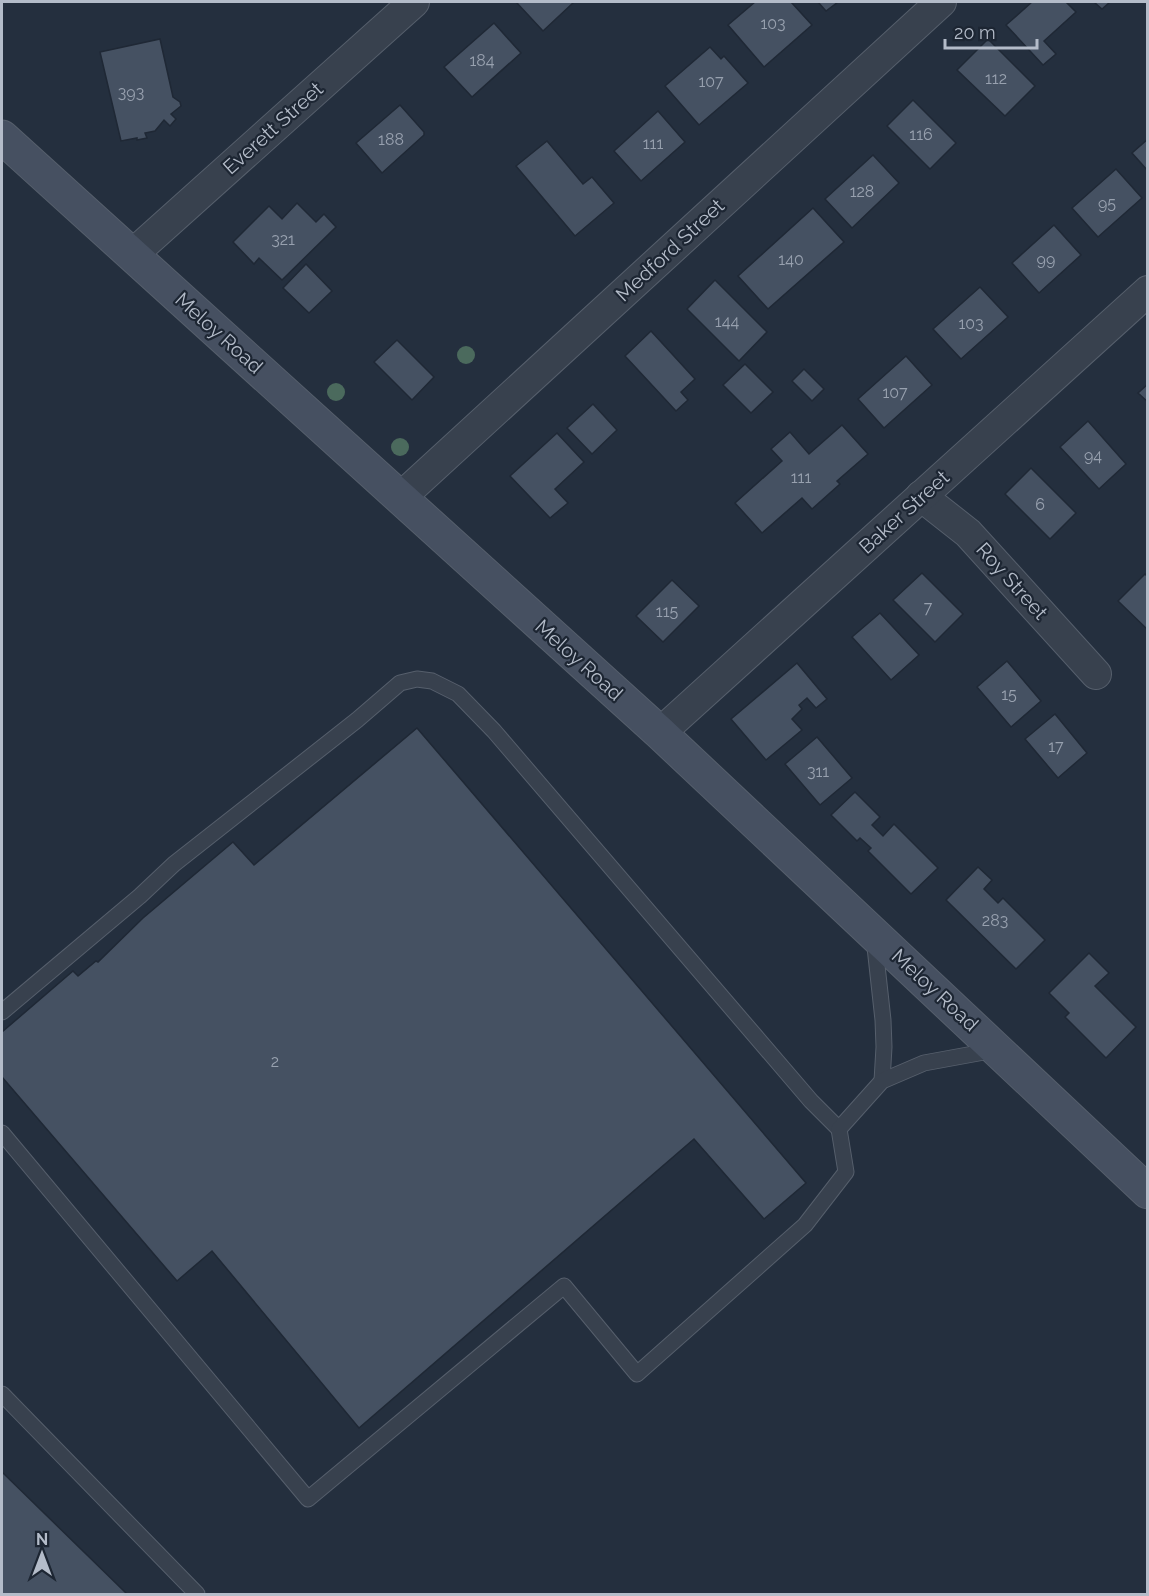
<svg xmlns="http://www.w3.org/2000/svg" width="1149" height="1596" font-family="Raleway,sans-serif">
<rect width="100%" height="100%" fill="#242f3e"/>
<!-- building -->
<g fill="#455162" stroke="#1f2835" stroke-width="1.5">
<path d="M519 2H574L543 31 517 3Z"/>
<path d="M755 2H791L812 25 764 67 728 25Z"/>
<path d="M818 2H838L826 11Z"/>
<path d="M1032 2H1066L1076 12 1044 41 1056 54 1043 65 1006 25Z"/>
<path d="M1094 2H1110L1102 9Z"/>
<path d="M494 23 521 53 472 97 444 67Z"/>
<path d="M160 39 173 97 180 102 181 106 171 114 176 119 170 126 164 120 155 131 145 133 147 138 137 140V138L121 141 100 52Z"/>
<path d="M988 39 1035 86 1005 116 957 70Z"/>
<path d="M710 47 721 59 724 56 748 83 699 125 665 86Z"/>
<path d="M913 100 956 143 930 169 887 126Z"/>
<path d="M400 105 424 132V135L382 173 356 143Z"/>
<path d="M658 111 685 142 641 181 614 151Z"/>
<path d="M1148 139V171L1132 153Z"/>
<path d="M547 141 583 184 592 177 614 203 575 236 516 166Z"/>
<path d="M873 155 899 183 852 228 825 199Z"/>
<path d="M1116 169 1142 198 1098 237 1072 208Z"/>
<path d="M297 203 316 222 324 214 336 227 282 280 259 258 254 264 233 242 269 206 282 219Z"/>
<path d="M813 208 844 242 768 309 738 276Z"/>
<path d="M1054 225 1081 255 1039 293 1012 263Z"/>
<path d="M306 264 332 291 309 313 283 288Z"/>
<path d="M715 280 767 332 739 361 687 309Z"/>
<path d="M980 287 1008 317 961 359 933 329Z"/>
<path d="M651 331 695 379 681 392 688 400 676 411 625 356Z"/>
<path d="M397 340 434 377 412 400 374 362Z"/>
<path d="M906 356 932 385 884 428 858 399Z"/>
<path d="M745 364 773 392 751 413 723 385Z"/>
<path d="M804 369 824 389 812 401 792 381Z"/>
<path d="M1148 384V402L1138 393Z"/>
<path d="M593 404 617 430 592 454 567 428Z"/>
<path d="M1088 421 1126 464 1099 489 1060 447Z"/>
<path d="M842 425 868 454 837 481 840 484 812 509 802 498 762 533 735 503 782 461 771 449 790 432 809 454Z"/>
<path d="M557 433 584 462 555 489 568 503 550 518 510 476Z"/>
<path d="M1031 468 1076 513 1050 539 1005 494Z"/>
<path d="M922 573 963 614 935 642 893 600Z"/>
<path d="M1145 574 1148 577V630L1118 601Z"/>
<path d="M672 580 699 606 663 642 636 616Z"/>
<path d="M880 613 919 655 891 680 852 637Z"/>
<path d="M1007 661 1041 701 1011 727 977 687Z"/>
<path d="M797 663 827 699 816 708 807 698 799 705 802 709 792 719 802 730 766 760 731 719Z"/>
<path d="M1055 714 1087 753 1058 778 1025 739Z"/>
<path d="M417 728 806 1183 764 1219 694 1139 359 1428 212 1251 177 1281 2 1077V1032L73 971 78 976 96 961 98 962 143 918 233 842 254 865Z"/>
<path d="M817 737 852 778 820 805 785 764Z"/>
<path d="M855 792 880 817 872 825 883 836 894 824 938 868 911 894 868 851 871 848 860 838 857 841 831 815Z"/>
<path d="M978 867 992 880 984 889 998 903 1003 898 1045 940 1016 969 946 900Z"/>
<path d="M1089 953 1109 973 1095 986 1136 1027 1106 1058 1065 1017 1069 1013 1049 993Z"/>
<path d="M2 1472 127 1594H2Z"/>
</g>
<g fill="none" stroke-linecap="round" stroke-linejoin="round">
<defs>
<g id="service">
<path d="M874 938 883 1020 884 1047 882 1081"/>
<path d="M2 1012 140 896 174 864 357 720 400 683 417 679 432 681 458 694 494 731 811 1101 839 1129"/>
<path d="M2 1133 308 1499 564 1286 637 1374 805 1225 846 1172 839 1129 882 1081 924 1063 995 1050"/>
<path d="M2 1394 197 1594"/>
</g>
<g id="minor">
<path d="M133 254 414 2"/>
<path d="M921 496 968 533 1096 674"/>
<path d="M400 498 941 2"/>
<path d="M660 733 1148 291"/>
</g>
<path id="secondary" d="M2 137 660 733 1148 1192"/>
</defs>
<!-- service casing -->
<use href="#service" stroke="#565f6c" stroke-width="17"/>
<!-- minor casing -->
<use href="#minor" stroke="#565f6c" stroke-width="32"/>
<!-- secondary casing -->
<use href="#secondary" stroke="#565f6c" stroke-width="35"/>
<!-- service -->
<use href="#service" stroke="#38414e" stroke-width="15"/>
<!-- minor -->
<use href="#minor" stroke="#38414e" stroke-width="30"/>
<!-- secondary -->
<use href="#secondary" stroke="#465061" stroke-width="33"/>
</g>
<!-- trees -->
<g fill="#4b6a5d">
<circle cx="466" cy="355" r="9"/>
<circle cx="336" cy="392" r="9"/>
<circle cx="400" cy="447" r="9"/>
</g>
<g text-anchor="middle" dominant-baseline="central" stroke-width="4.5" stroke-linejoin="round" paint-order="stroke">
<!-- number labels -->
<g font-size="16" fill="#98a1af">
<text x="773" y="23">103</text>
<text x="482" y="60">184</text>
<text x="996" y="78">112</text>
<text x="711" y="81">107</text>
<text x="131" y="92">393</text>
<text x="921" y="134">116</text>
<text x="391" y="139">188</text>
<text x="653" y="143">111</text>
<text x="862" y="191">128</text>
<text x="1107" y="203">95</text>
<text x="283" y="239">321</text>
<text x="791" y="259">140</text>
<text x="1046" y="259">99</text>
<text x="727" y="321">144</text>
<text x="971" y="323">103</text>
<text x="895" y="392">107</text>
<text x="1093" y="455">94</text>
<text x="801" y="477">111</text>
<text x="1040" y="504">6</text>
<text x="928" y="607">7</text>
<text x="667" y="611">115</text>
<text x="1009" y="694">15</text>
<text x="1056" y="746">17</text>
<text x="818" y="771">311</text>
<text x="995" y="920">283</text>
<text x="275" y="1061">2</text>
</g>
<!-- street labels -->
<g font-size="20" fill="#b4bcc9" stroke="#1d2633">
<text transform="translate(273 128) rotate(-42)">Everett Street</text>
<text transform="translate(670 250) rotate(-43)">Medford Street</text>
<text transform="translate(219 333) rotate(42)">Meloy Road</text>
<text transform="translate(904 512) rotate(-42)">Baker Street</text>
<text transform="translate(1012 581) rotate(48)">Roy Street</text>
<text transform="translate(579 660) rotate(42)">Meloy Road</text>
<text transform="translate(935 990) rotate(43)">Meloy Road</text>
</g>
</g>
<!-- border -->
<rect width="1149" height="1596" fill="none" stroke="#b4bcc9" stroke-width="6"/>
<!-- north arrow -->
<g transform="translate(42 1554)" stroke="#1d2633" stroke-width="4.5" paint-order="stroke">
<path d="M0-4.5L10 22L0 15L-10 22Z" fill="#b4bcc9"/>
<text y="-9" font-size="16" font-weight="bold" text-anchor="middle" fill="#b4bcc9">N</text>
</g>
<!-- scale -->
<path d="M945 39v9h92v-9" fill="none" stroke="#b4bcc9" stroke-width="3"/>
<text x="954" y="39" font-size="18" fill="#b4bcc9" stroke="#1d2633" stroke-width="4.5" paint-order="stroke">20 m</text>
</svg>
